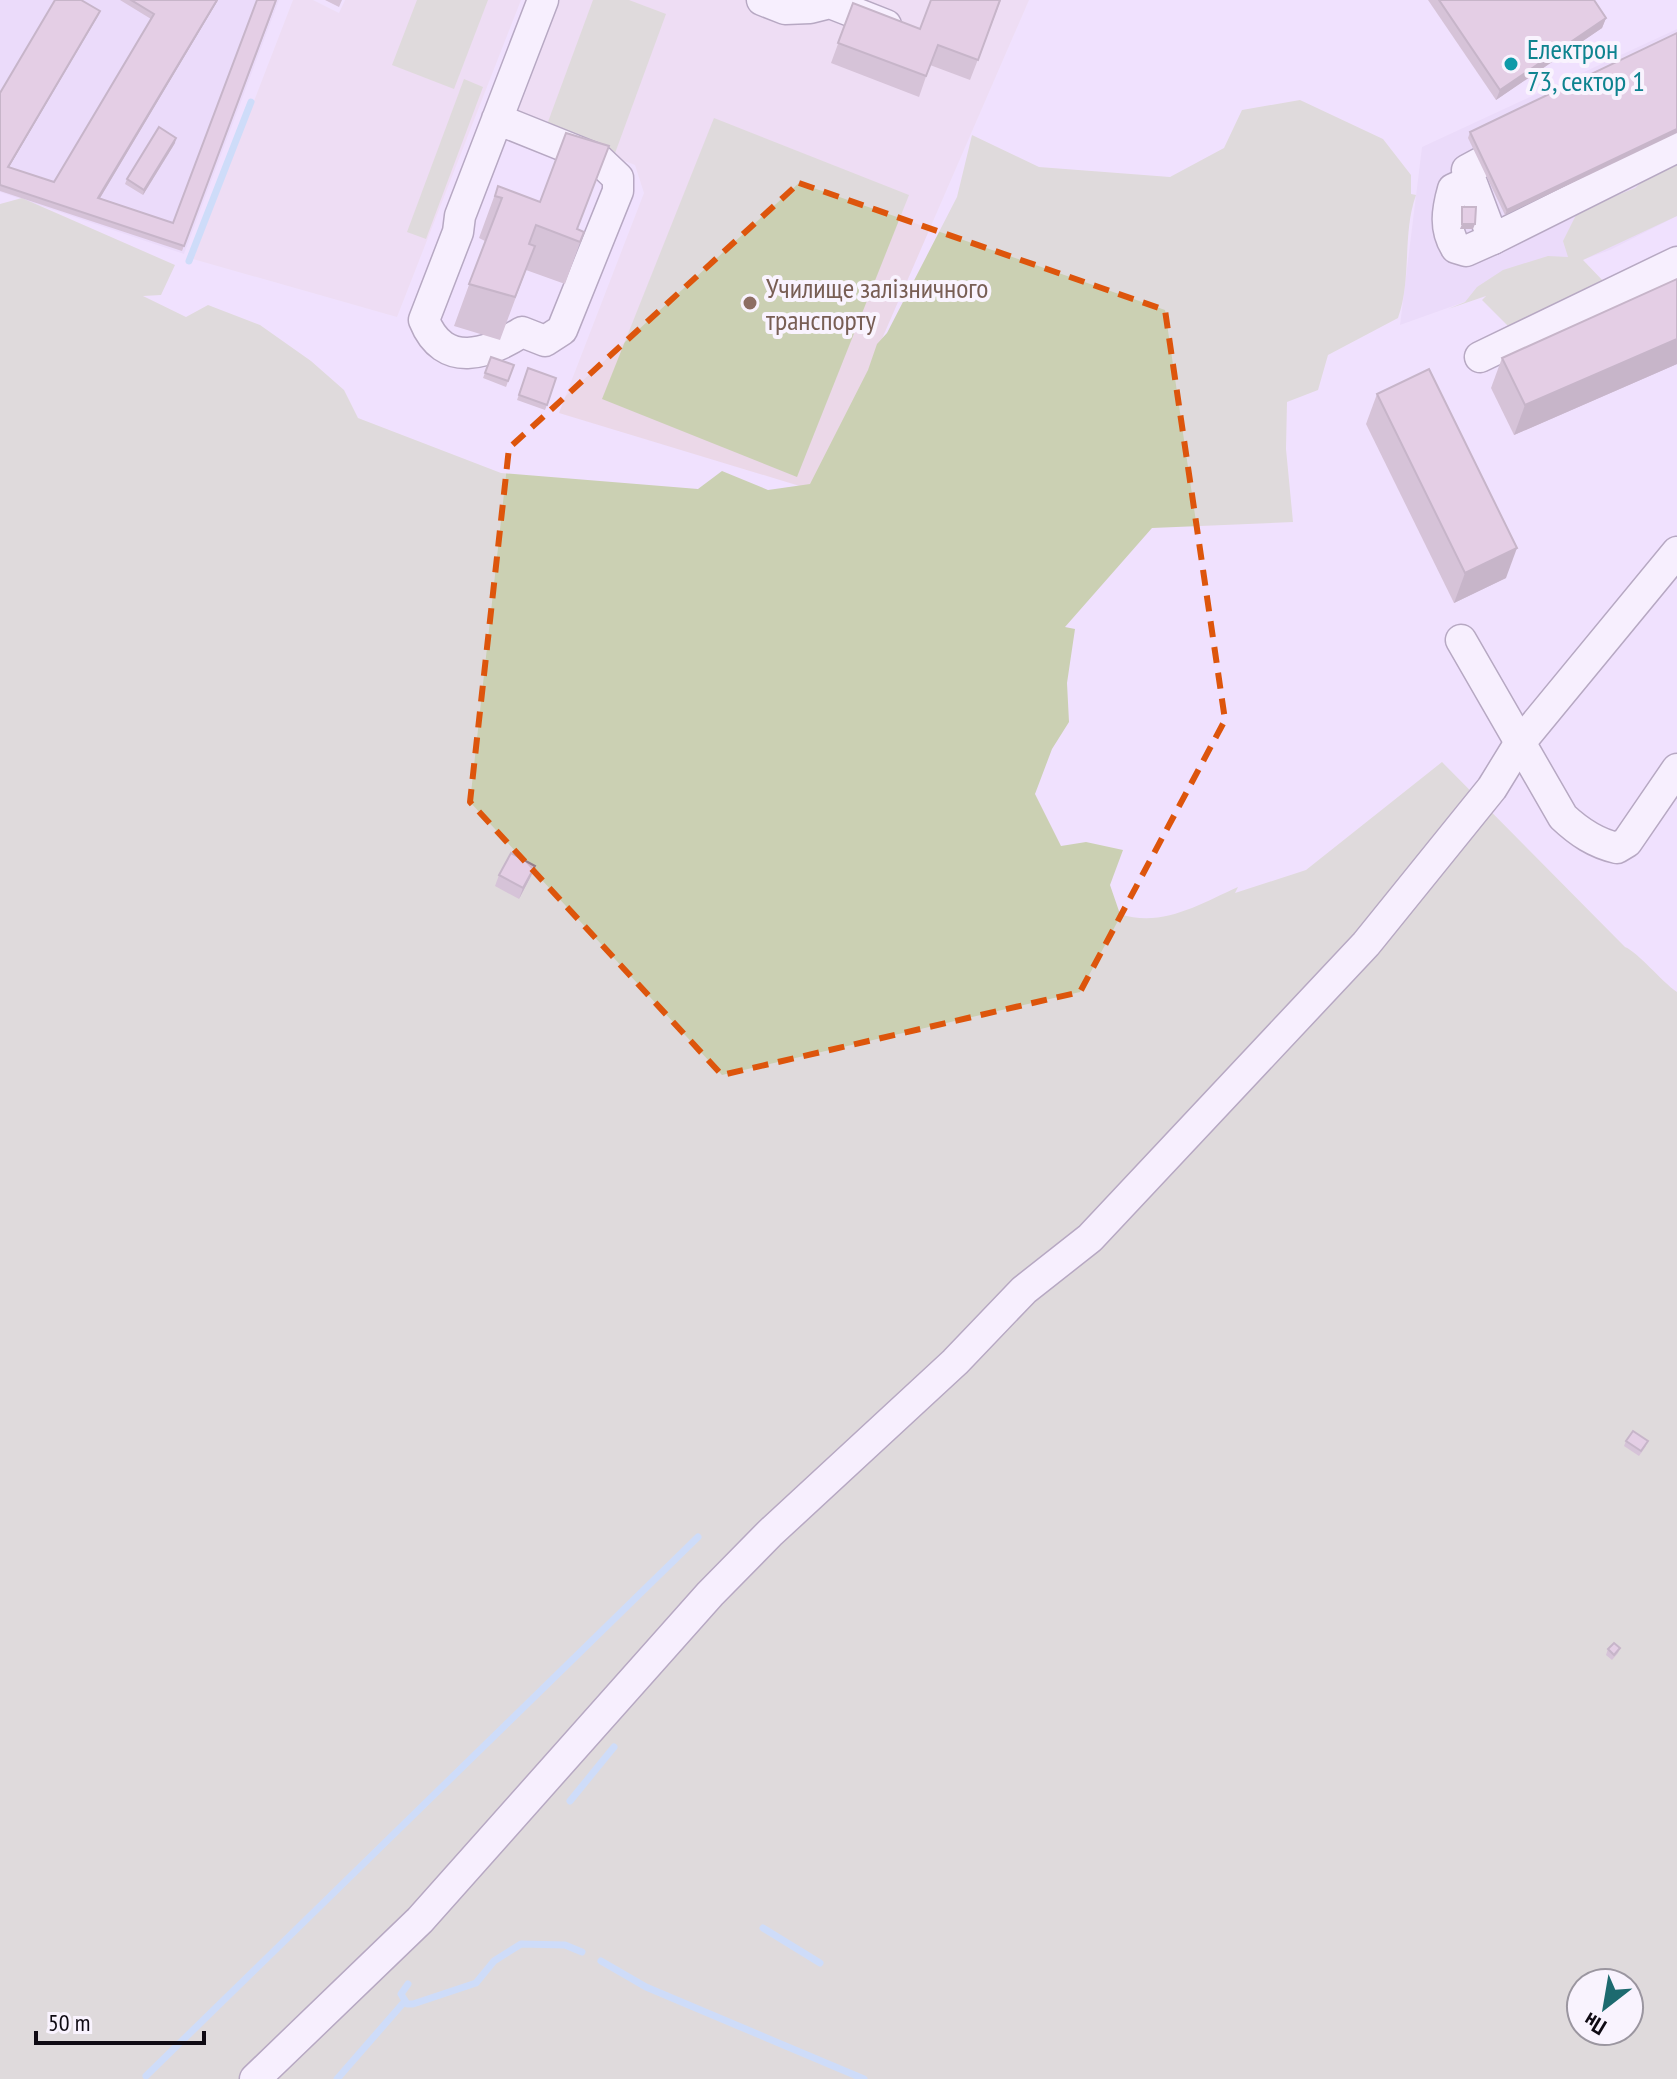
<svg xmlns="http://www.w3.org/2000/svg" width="1677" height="2079" font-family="'PT Sans Narrow',sans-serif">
<rect width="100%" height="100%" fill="#f0e1fe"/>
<!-- built -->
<g fill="#e5d3f6">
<path d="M0 0H279L184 254 0 192Z"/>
<path d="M1677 29V216L1610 250 1400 325 1422 147Z"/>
</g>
<!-- education -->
<g fill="#ebd8e8">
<path d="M293 0H313L339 13 345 0H521L397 317 193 259Z"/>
<path d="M554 0H1029L816 491 559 413 644 193 635 165 510 117Z"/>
</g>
<!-- green -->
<g fill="#cbd0b3" fill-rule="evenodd">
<path d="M417 0H488L454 89 392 65Z"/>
<path d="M593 0H629L666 14 614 156 545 130Z"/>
<path d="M464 79 483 87 426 239 407 232Z"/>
<path d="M1300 100 1383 139 1411 175V194L1416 195C1402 234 1412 279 1398 318L1328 355 1318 390 1287 402 1286 449 1293 522 1152 528 1065 627 1075 629 1067 683 1069 722 1052 749 1035 794 1061 846 1086 842 1123 850 1110 885 1120 914C1162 928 1200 904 1238 887L1235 893 1306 870 1442 762 1625 947C1639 953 1661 981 1677 992V2079H0V204L22 198 175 265 161 295 143 296 186 317 208 305 260 325 311 361 344 390 358 418 501 473 698 489 722 471 768 490 810 484 868 370 877 344 887 333 957 197 972 135 1039 167 1170 177 1224 148 1242 110ZM1581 1983H1629V2031H1581Z"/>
<path d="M714 118 909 195 797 477 602 399Z"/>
<path d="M1677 162V216L1583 260 1606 284 1537 355 1482 300 1486 296 1448 309 1465 302 1477 287 1503 270 1548 256 1568 257 1563 241 1578 211 1635 188 1654 171Z"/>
</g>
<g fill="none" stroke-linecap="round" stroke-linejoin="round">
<!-- stream -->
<g stroke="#a5d5f4" stroke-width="7">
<path d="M189 261 251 102"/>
<path d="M570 1801 614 1747"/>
<path d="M763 1928 820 1963"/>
<path d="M601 1961 646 1987 864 2079"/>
<path d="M408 1984 401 1994 407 2004H413L476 1983 494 1961 521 1944 565 1945 582 1952"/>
<path d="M146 2076 698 1537"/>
<path d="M337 2079 405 2001"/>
</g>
<defs>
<g id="minor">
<path d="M762 0 785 9 810 8 830 3 886 25"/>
<path d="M497 119 599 160 618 178V191L562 330 545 341 522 332C488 354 444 370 424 320L458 232 460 216 543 0"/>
<path d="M1480 163 1467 170 1493 239 1677 147"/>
<path d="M1466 183 1453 189C1447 210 1444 229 1456 248L1466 251 1493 239"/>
<path d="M1480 357 1677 262"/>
<path d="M1461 640 1563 817C1579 832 1595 843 1617 848L1627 842 1677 769"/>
<path d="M255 2079 420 1920 710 1594 770 1533 955 1362 1024 1290 1090 1238 1366 944 1492 788 1519 744 1677 552"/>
</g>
</defs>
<!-- minor casing -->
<use href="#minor" stroke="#71637c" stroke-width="33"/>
<!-- minor -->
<use href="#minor" stroke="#fff" stroke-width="30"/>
</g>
<!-- wall -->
<g fill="#b69dab">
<path d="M120 0H218L100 198 173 223 277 0 182 251 0 191V93L100 11 9 167 54 182 151 19Z"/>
<path d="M325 0H342L339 7Z"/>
<path d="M1001 0 970 80 930 65 919 97 831 63 853 3 920 29Z"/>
<path d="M1428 0H1594L1606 18 1602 28 1496 100Z"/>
<path d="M1677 33 1505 215 1468 138 1470 132Z"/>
<path d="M175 143 143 195 125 184 127 179Z"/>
<path d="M498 186 584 232 565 284 526 270 500 340 454 326 485 241 479 238Z"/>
<path d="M1677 279V364L1514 435 1491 388 1502 358Z"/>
<path d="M491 357 514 365 506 387 483 378Z"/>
<path d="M528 368 547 405 545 410 517 400Z"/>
<path d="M1377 394 1506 578 1454 603 1366 424Z"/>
<path d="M535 866 531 876 519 899 495 886 499 875Z"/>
<path d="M1626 1441 1646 1446 1639 1456 1624 1446Z"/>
<path d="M1620 1648 1618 1653 1612 1660 1606 1655 1608 1649Z"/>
</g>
<!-- shaded-wall -->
<g fill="#947f8b">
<path d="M217 0H218L97 203 98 198Z"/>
<path d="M100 11 98 16 6 172 8 167Z"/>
<path d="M1606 18 1602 28 1496 100 1500 90Z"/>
<path d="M1677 129V133L1505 215 1507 210Z"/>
<path d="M176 138 175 143 143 195 144 190Z"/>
<path d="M1462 224H1475L1473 229H1460Z"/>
<path d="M1677 339V364L1514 435 1525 405Z"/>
<path d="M1517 548 1506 578 1454 603 1465 573Z"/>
<path d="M535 866 531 876 519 899 523 888Z"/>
</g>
<!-- building -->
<g fill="#d4b6c7" stroke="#947f8b" stroke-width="2">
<path d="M55 0H81L100 11 8 167 54 182 154 14 131 0H217L98 198 173 223 257 0H276L184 246 0 185V93Z"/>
<path d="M931 0H1000L978 60 938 45 926 76 838 43 853 3 920 29Z"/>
<path d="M1439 0H1594L1606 18 1500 90Z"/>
<path d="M1677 33V129L1507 210 1470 132Z"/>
<path d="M159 127 176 138 144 190 127 179Z"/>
<path d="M566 133 609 146 577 229 584 232 580 242 536 225 529 244 535 246 515 297 469 284 502 198 495 196 498 186 540 202Z"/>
<path d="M1462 207H1476L1475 224H1462Z"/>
<path d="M1677 279V339L1525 405 1502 358Z"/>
<path d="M491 357 514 365 508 381 485 373Z"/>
<path d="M528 368 556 378 547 405 519 395Z"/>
<path d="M1429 369 1517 548 1465 573 1377 394Z"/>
<path d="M511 853 535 866 523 888 499 875Z"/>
<path d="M1633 1431 1648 1441 1641 1451 1626 1441Z"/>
<path d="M1614 1643 1620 1648 1614 1655 1608 1649Z"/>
</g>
<!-- marked area -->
<path d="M0 0H1677V2079H0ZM799 183 1165 310 1225 720 1080 992 722 1075 470 802 509 448Z" fill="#f0e1fe" fill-opacity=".55" fill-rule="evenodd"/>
<path fill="none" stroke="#dd550c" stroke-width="6" stroke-dasharray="16 10" stroke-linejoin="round" d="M799 183 1165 310 1225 720 1080 992 722 1075 470 802 509 448Z"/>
<!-- markers -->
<circle fill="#0f9aa8" stroke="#f9f3fe" stroke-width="3" cx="1511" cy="64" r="8"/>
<circle fill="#8d6e63" stroke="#f9f3fe" stroke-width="3" cx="750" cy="303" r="8"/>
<g text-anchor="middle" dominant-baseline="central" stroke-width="8" stroke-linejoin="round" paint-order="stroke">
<!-- culture labels -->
<g font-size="28" fill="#0d838f" stroke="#f9f3fe" text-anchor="start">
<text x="1527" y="48">Електрон<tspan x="1527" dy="32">73, сектор 1</tspan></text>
</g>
<!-- education labels -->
<g font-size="28" fill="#785e54" stroke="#f9f3fe" text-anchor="start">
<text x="766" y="287">Училище залізничного<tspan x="766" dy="32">транспорту</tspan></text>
</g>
</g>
<!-- north arrow -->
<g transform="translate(1605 2007) rotate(211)"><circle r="38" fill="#f9f3fe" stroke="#9b96a0" stroke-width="2"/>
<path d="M0-6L14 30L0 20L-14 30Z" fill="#1d6a6f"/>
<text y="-12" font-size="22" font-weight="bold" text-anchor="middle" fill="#0f0a13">Пн</text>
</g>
<!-- scale -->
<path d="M36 2031v12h168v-12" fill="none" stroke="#0f0a13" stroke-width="4"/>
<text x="48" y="2031" font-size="24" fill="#0f0a13" stroke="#f9f3fe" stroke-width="6" paint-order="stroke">50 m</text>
</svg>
